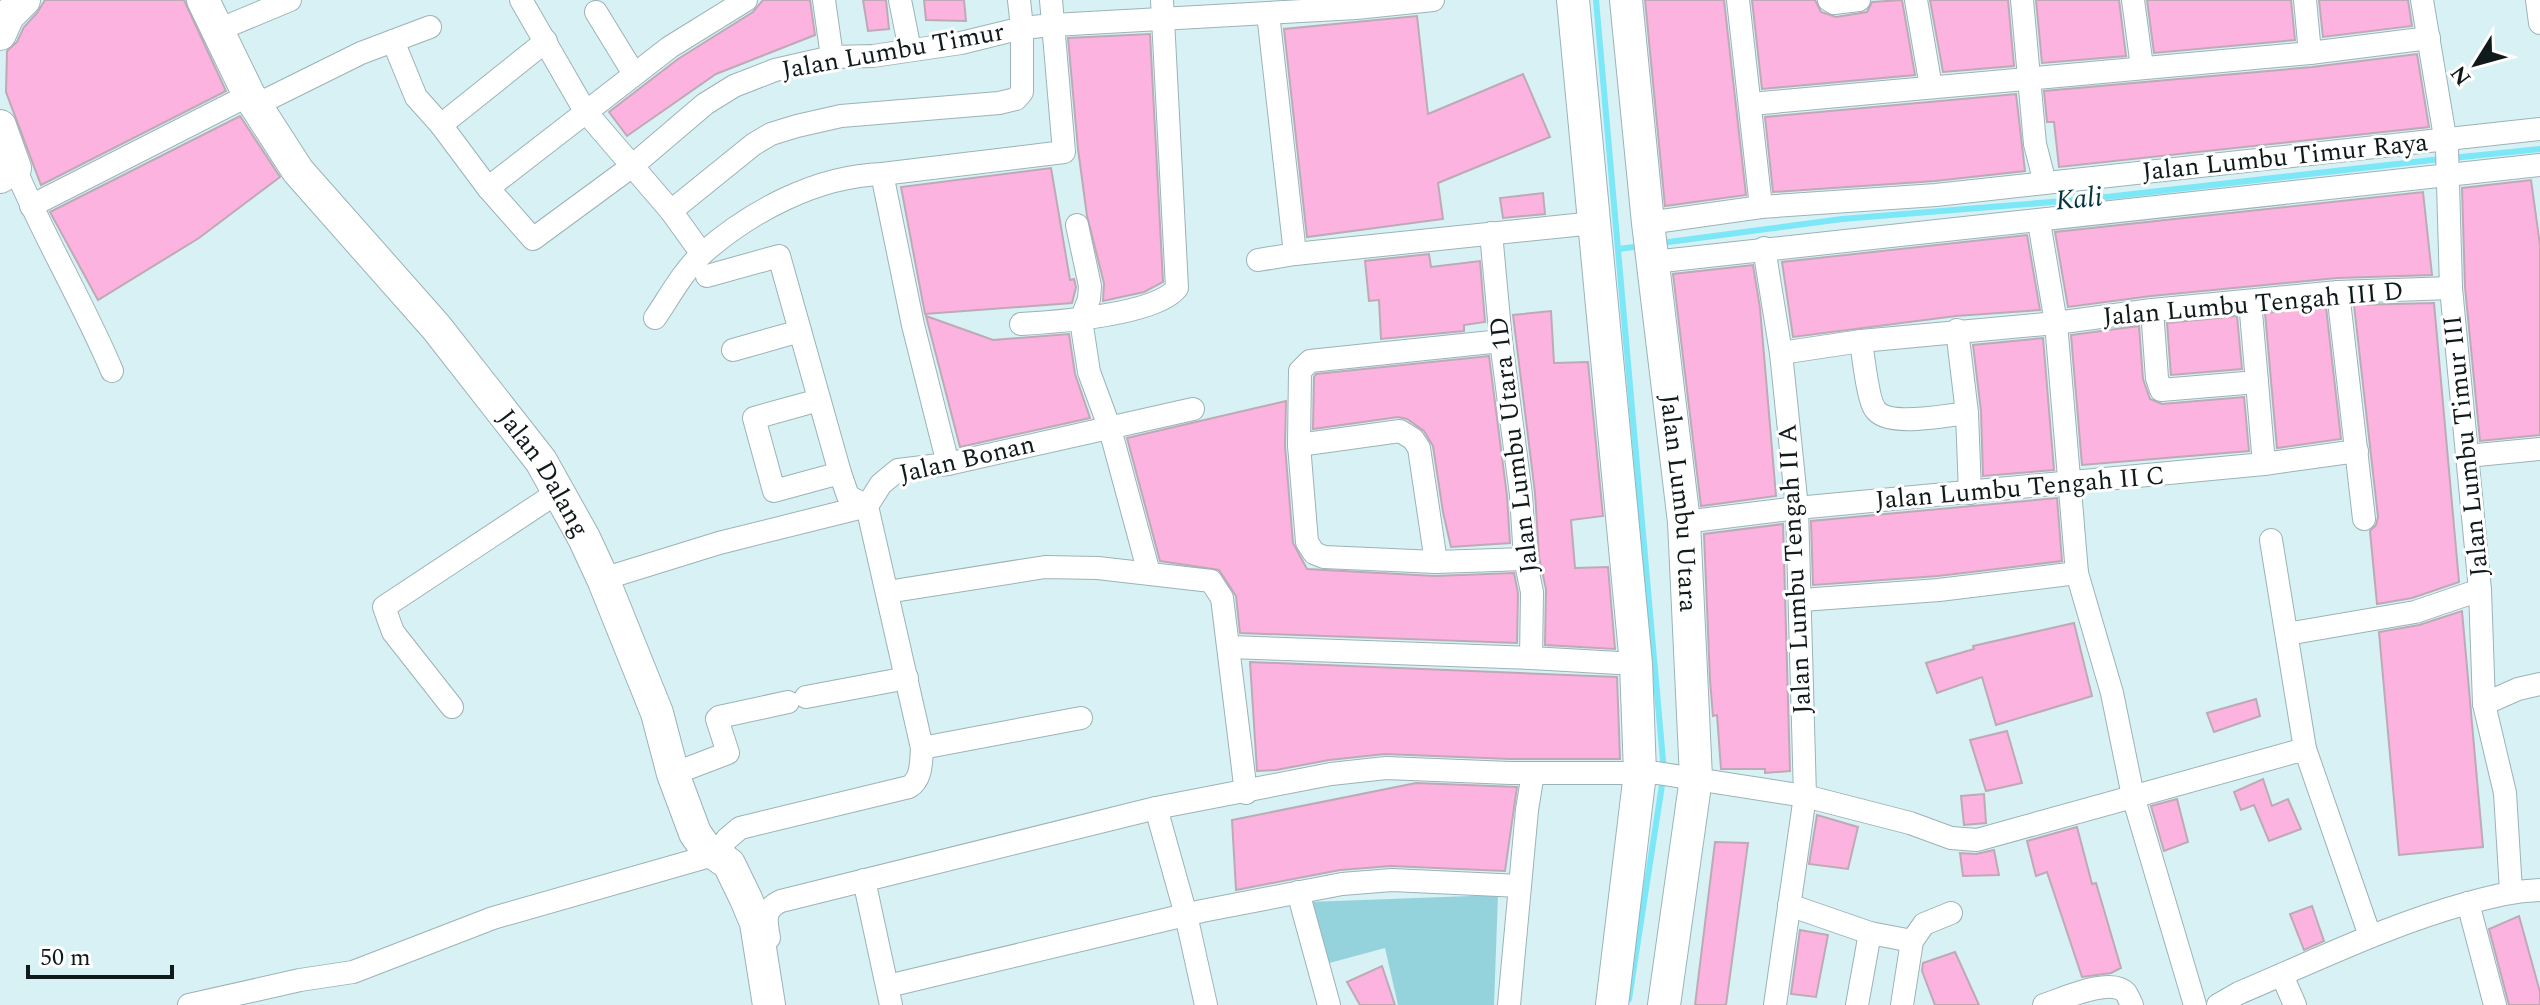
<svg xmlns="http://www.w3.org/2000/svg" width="2540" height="1005" font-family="Spectral,serif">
<rect width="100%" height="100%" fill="#d8f1f5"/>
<!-- green -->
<path fill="#94d3dc" d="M1498 895 1494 1005H1398L1385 948 1322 965 1308 902Z"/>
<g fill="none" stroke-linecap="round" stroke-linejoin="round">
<!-- stream -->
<g stroke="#7be7f7" stroke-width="6">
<path d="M1596 0 1664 772 1629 999"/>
<path d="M2452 158 2540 149"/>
<path d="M1661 243 1842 219 2089 199 2441 159"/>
<path d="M1618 249 1642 246"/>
</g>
</g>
<!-- building -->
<g fill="#fdb3df" stroke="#bdaab5" stroke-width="2">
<path d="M45 0H184L226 91 41 185 6 92 7 51 17 42 24 27 37 13Z"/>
<path d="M763 0H810L815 35 716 74 627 136 609 112 678 59 753 12Z"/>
<path d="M863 0H886L889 29 868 31Z"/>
<path d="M924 0H964L966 21 926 20Z"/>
<path d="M1645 0H1724L1746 195 1665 206Z"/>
<path d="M1752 0H1815L1821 12 1836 17 1867 12 1872 2 1902 0 1915 75 1762 89Z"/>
<path d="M1930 0H2008L2014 66 1943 72Z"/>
<path d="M2036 0H2119L2126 56 2042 63Z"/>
<path d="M2147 0H2291L2295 40 2154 53Z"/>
<path d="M2319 0H2408L2412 26 2323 37Z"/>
<path d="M1417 16 1428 114 1523 74 1550 137 1438 183 1443 219 1307 237 1284 29Z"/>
<path d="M1150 34 1163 282 1144 292 1103 301 1104 283 1087 216 1078 149 1068 38Z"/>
<path d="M2417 54 2429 127 2059 167 2054 122H2047L2044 91 2312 67Z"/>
<path d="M2016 94 2025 171 1935 181 1773 192 1765 117Z"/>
<path d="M240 116 280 177 199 238 98 300 50 212Z"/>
<path d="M1051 168 1070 280 1074 279 1076 287 1072 303 925 314 901 187Z"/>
<path d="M2531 180 2540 245V435L2480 441 2465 287 2462 188Z"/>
<path d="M2423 192 2432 275 2337 278 2151 296 2068 307 2055 232Z"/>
<path d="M1543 193 1545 214 1503 218 1500 198Z"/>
<path d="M2027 235 2040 310 1956 316 1793 337 1782 262Z"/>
<path d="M1429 254 1431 267 1480 261 1485 322 1464 325V331L1381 339 1379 300 1369 301 1365 261Z"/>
<path d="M1753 265 1760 308 1776 496 1701 506 1673 274Z"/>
<path d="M2434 303 2459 582 2412 598 2377 604 2370 531 2376 525 2378 517 2354 305Z"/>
<path d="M2326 307 2341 439 2277 448 2265 313Z"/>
<path d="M1551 311 1554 363 1588 362 1603 516 1571 520 1575 568 1608 567 1615 649 1545 645 1546 589 1539 557 1535 493 1513 315Z"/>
<path d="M926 316 993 340 1069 334 1075 374 1090 418 960 447Z"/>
<path d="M2237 316 2242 369 2171 375 2167 323Z"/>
<path d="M2139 326 2143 379 2150 399 2162 404 2244 397 2249 451 2082 465 2071 335Z"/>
<path d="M2043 338 2054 470 1983 476 1981 411 1973 345Z"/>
<path d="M1489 356 1507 496 1510 543 1451 547 1443 512 1433 446 1424 431 1407 419 1398 417 1313 429 1314 377 1316 374Z"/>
<path d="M1286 401 1285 446 1293 543 1307 569 1435 576 1514 573 1518 593 1517 643 1240 633 1236 596 1219 570 1160 561 1127 438Z"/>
<path d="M2057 498 2062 561 1938 576 1813 585 1811 521Z"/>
<path d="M1783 524 1790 771 1765 773V769H1721L1717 715 1713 716 1710 680 1704 534Z"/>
<path d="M2462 611 2483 847 2399 855 2379 632 2419 625Z"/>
<path d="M2074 623 2092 696 1996 725 1982 677 1937 693 1926 663 1974 649 1973 646Z"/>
<path d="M1250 662 1617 677 1620 759H1510L1385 754 1329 760 1276 770 1257 771Z"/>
<path d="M2256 699 2260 716 2214 732 2207 713Z"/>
<path d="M2007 731 2022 783 1986 791 1970 740Z"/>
<path d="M2263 779 2272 806 2288 799 2301 829 2269 841 2254 805 2241 810 2234 792Z"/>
<path d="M1416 783 1517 787 1505 871 1391 866 1340 870 1236 890 1232 820Z"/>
<path d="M1984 794 1986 823 1964 825 1961 796Z"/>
<path d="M2177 799 2188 842 2164 851 2151 806Z"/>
<path d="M1817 815 1858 827 1848 869 1809 864Z"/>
<path d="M2077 827 2092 884 2096 883 2121 968 2111 973 2082 977 2047 872 2036 876 2027 841Z"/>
<path d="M1715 842 1748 843 1726 1005H1695Z"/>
<path d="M1994 850 1999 875 1963 876 1960 853 1976 854Z"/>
<path d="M2312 906 2324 941 2304 950 2290 914Z"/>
<path d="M2519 916 2540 992V1005H2509L2489 929Z"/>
<path d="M1800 930 1828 935 1816 997 1791 994Z"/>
<path d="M1955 952 1979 1005H1935L1922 971 1923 963Z"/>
<path d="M1382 966 1395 1005H1360L1347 982Z"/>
</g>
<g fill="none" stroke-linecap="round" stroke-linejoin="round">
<defs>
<g id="street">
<path d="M521 0 585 111 671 211 702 254"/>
<path d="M824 0 832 57"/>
<path d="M900 0 910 50"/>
<path d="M1738 0 1761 207"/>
<path d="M1829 0 1834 3 1859 0"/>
<path d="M1916 0 1931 87"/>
<path d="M2022 0 2035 144 2045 183"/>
<path d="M2133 0 2142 67"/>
<path d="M2305 0 2310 53"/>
<path d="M2422 0 2447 149 2451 288 2480 590 2484 704 2505 793 2511 891"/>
<path d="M2537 0 2540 23"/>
<path d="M596 12 634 74"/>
<path d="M1268 13 1295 254"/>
<path d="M218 30 290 0"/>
<path d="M393 41 416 97 441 125"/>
<path d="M546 41 441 125 488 188 670 47 746 0"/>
<path d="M1751 104 2310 53 2429 38"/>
<path d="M256 105 361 53 430 27"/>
<path d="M15 168C44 238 83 302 112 371"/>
<path d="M882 174 913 325 948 464"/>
<path d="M488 188 533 239 631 167 705 104 734 86 775 70 832 57 873 56 961 43 1022 28 1053 25 1356 8 1433 0"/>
<path d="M31 206 249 95"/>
<path d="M671 211 754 144 771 134 797 126 841 116 999 103 1016 99 1022 92V28L1019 0"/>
<path d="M2039 222 2056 323 2077 573 2112 693 2133 796 2195 1005"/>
<path d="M1648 223 1761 207 1936 195 2540 129"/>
<path d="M1077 225 1090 286 1089 299 1081 320 1089 372 1110 429 1149 573"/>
<path d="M1491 233 1501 341 1521 495 1525 559 1532 592 1531 658"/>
<path d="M1764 248 1781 353 1797 508 1805 796 1775 1005"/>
<path d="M1258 260 1295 254 1594 223"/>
<path d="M1653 262 2540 165"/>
<path d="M2338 292 2364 519"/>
<path d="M2250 301 2264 464"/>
<path d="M2152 310 2157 378 2161 390 2257 382"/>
<path d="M655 318C670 296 683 271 703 253 751 211 817 176 882 174L1064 152 1051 0"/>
<path d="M1021 324C1056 322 1156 315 1177 288L1162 0"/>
<path d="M1957 330 1967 413 1970 493"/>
<path d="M1501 341 1310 361 1300 371 1299 445 1307 542 1314 553 1324 557 1436 562 1525 559"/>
<path d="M1861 341C1863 355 1868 400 1875 409 1887 428 1947 415 1967 413"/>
<path d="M733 350 800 331"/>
<path d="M1781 353 1861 341 2056 323 2152 310 2338 292 2451 288"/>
<path d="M819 400 754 418 774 491 840 473"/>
<path d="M1299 445 1400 431 1413 439 1419 448 1436 562"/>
<path d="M2467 456 2540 449"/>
<path d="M1684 522 1797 508 2264 464 2357 451"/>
<path d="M2271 540 2305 749"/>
<path d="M603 579 719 543 867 506 881 484 898 470 948 464 1193 409"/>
<path d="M887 592 1045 567 1098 568 1211 581 1222 598 1246 793"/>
<path d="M1802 600 1939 590 2077 573"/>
<path d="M2287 634 2415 612 2480 590"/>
<path d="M1229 647 1531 658 1636 664"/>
<path d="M806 697 907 678"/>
<path d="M2484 704 2518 689 2540 684"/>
<path d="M452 707 393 632 384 607 558 492"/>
<path d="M922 748 1081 718"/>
<path d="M673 774 728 753 717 719 719 717 788 702"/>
<path d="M1156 808 1186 915 1206 1005"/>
<path d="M864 880 891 1005"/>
<path d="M1298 892 1329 1005"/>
<path d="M2468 903 2495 1005"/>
<path d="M1789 905 1870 933 1857 1005"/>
<path d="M1870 933 1912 941"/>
<path d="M769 938C766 921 763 909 781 901L1156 808 1331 774 1386 768 1510 773H1657L1805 796 1910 823 1951 838 1977 840 2305 749 2370 936"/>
<path d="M2282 975 2295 1005"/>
<path d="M888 986 1202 911 1342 884 1392 880 1520 886"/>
<path d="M189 1005 300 980 353 972 493 918 717 854 727 839 740 828 909 787C922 779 921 762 922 748L867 506 848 496 840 473 779 256 707 276"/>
<path d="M1509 1005 1527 810 1533 773"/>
<path d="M1902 1005 1912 941 1924 924 1951 913"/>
<path d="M2044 1005C2063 999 2111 976 2126 993 2127 994 2131 1003 2132 1005"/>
<path d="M2218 1005 2239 993C2315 961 2388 925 2468 903 2494 896 2513 891 2540 890"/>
</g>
<g id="secondary">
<path id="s1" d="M203 0 249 95 298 171 436 327 541 461 584 538 603 579 657 713 673 774 695 833 704 846 729 864 746 899 756 923 769 1005"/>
<path d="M1573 0 1636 664 1640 773 1612 1005"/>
<path id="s2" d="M1626 0 1648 223 1684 522 1696 778 1664 1005"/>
<path d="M0 34 8 16 24 0"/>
<path d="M0 126 15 168 0 177"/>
</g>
</defs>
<!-- street casing -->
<use href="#street" stroke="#9bb3b7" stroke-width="24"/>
<!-- secondary casing -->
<use href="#secondary" stroke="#9bb3b7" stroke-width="34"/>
<!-- street -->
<use href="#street" stroke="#fff" stroke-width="22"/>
<!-- secondary -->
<use href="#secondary" stroke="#fff" stroke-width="32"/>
</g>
<g text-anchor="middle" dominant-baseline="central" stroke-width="6" stroke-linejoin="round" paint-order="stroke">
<!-- street labels -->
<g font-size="26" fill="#111a1b" stroke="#fff">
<text transform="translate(893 51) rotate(-10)">Jalan Lumbu Timur</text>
<text transform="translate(2285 157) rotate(-6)">Jalan Lumbu Timur Raya</text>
<text transform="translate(2253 304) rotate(-5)">Jalan Lumbu Tengah III D</text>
<text transform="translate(1514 445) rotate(-97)">Jalan Lumbu Utara 1D</text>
<text transform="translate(2466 446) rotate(-96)">Jalan Lumbu Timur III</text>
<text transform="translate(967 459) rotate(-13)">Jalan Bonan</text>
<text stroke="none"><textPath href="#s1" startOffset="586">Jalan Dalang</textPath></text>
<text transform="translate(2020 488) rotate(-5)">Jalan Lumbu Tengah II C</text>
<text stroke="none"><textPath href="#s2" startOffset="506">Jalan Lumbu Utara</textPath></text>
<text transform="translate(1795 569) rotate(-93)">Jalan Lumbu Tengah II A</text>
</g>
<!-- water labels -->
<g font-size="28" font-style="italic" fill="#00363d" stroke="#fff">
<text transform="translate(2079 199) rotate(-5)">Kali</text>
</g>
</g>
<!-- north arrow -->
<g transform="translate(2476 64) rotate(233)" stroke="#ffffff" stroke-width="6" paint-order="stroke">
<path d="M0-6L14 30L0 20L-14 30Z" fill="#111a1b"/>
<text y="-12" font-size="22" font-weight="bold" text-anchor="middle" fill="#111a1b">N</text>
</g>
<!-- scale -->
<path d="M28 965v12h144v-12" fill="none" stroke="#111a1b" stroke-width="4"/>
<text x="40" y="965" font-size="24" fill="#111a1b" stroke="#ffffff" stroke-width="6" paint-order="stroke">50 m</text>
</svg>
